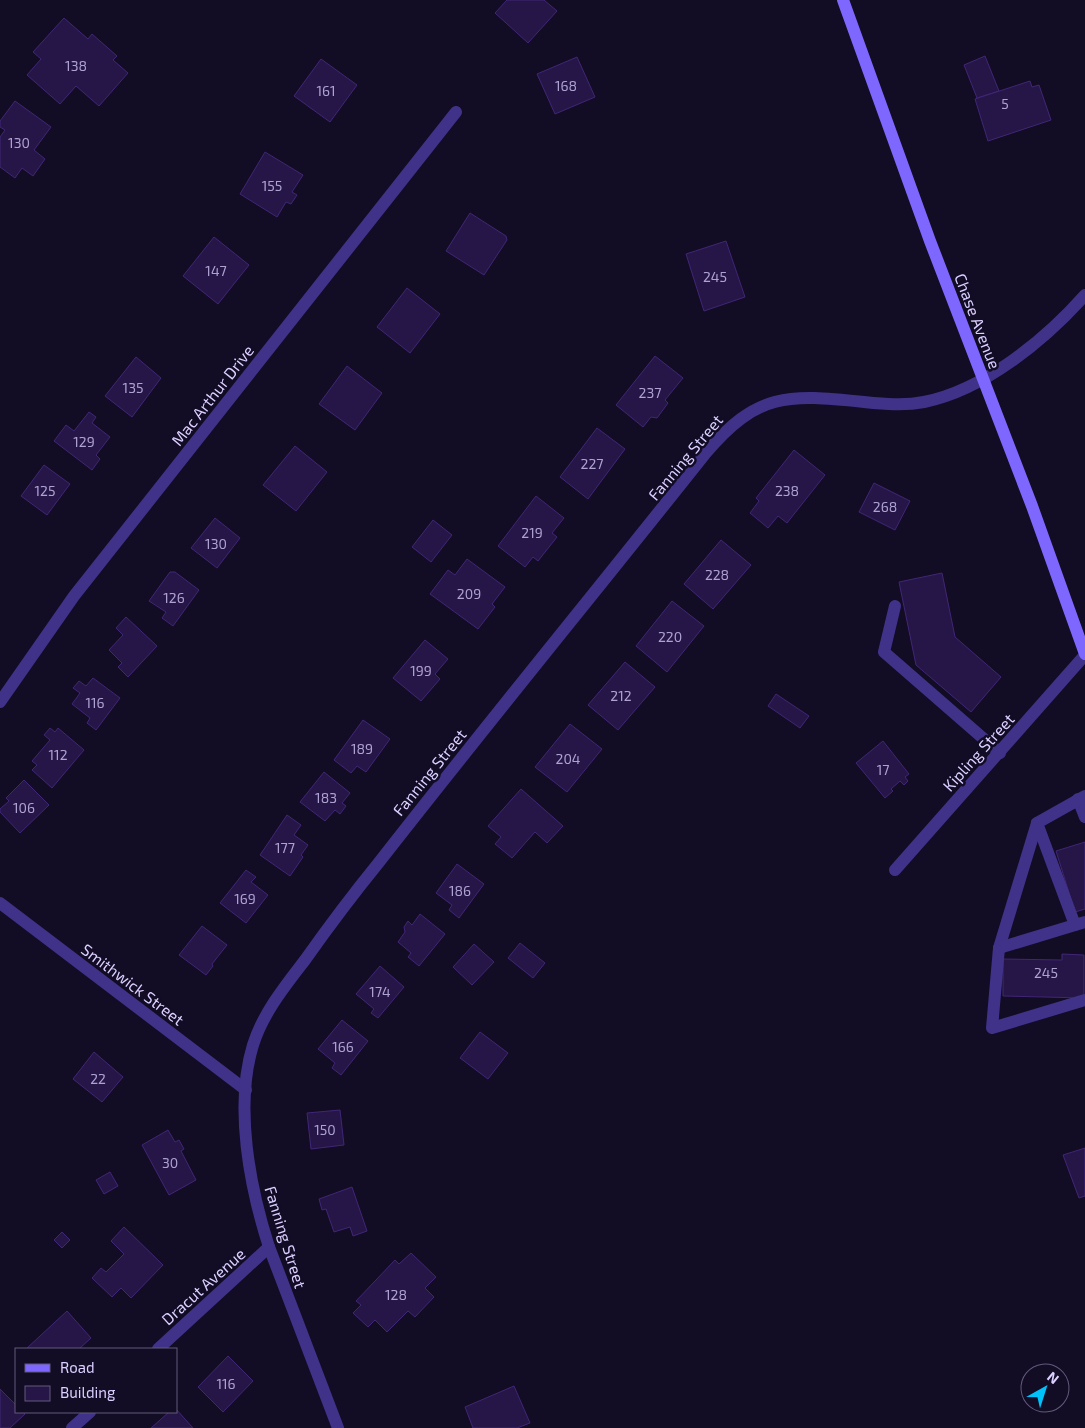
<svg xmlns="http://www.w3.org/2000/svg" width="1085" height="1428" font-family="'Exo 2',sans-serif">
<rect width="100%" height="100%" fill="#130c25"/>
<!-- building -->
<g fill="#261648" stroke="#402676">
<path d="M507 0H544L557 11 528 43 495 13Z"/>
<path d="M64 18 88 39 92 34 117 56 113 60 128 73 99 106 76 86 60 104 27 75 41 59 33 52Z"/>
<path d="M985 56 999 91 977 98 964 65Z"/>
<path d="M577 57 595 97 555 114 537 74Z"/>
<path d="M321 59 357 85 330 122 294 96Z"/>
<path d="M1030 81 1032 87 1039 85 1051 120 988 141 975 99Z"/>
<path d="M15 101 51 127 34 150 45 159 33 176 22 168 15 178 0 167V137L5 130 0 127V121Z"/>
<path d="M265 152 303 175 292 192 297 195 291 204 286 202 277 217 240 194Z"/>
<path d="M470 213 506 236 507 240 484 275 446 251Z"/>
<path d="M214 237 249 265 218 304 183 276Z"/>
<path d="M726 241 745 297 704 311 686 254Z"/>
<path d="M407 288 440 314 410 353 377 327Z"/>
<path d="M655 356 683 378 665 400 668 403 657 418 651 417 643 427 616 405Z"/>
<path d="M136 357 161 378 132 417 105 396Z"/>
<path d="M347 366 382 393 355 430 319 404Z"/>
<path d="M89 412 96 417 92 423 110 437 96 455 100 459 92 470 54 441 66 425 74 431Z"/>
<path d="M597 428 625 449 588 499 560 477Z"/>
<path d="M295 446 327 472 296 511 263 485Z"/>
<path d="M794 450 825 475 787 523 778 516 768 528 750 513 759 501 756 498Z"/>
<path d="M44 465 70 484 47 515 21 496Z"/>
<path d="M874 483 910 501 895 530 859 512Z"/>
<path d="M536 496 564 518 552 533 557 537 538 561 533 557 525 567 498 546Z"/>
<path d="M215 518 240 538 217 568 191 548Z"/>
<path d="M433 520 452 535 431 562 412 547Z"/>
<path d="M721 540 751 565 713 609 684 584Z"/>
<path d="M467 559 505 587 492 604 495 607 478 629 430 594 448 570 455 575Z"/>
<path d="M170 572H175L199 590 173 626 162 618 166 612 149 601Z"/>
<path d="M942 573 955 637 1001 677 971 712 916 665 899 582Z"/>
<path d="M672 601 704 626 667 672 636 646Z"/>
<path d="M126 617 157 646 128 677 118 667 122 663 109 650 123 635 116 628Z"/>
<path d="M425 640 448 659 435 674 440 679 421 701 393 678Z"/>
<path d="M625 662 655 687 618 730 588 705Z"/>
<path d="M93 678 120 698 96 730 87 723 90 718 72 704 80 693 73 688 79 681 86 686Z"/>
<path d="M776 694 809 716 800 728 768 706Z"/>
<path d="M363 720 390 739 366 772 357 766 351 773 334 760Z"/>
<path d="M570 724 602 749 567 792 535 767Z"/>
<path d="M50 728 55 732 58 728 84 750 52 788 32 770 37 765 32 761 50 740 44 735Z"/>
<path d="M883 741 909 774 905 777 908 781 904 785 900 781 891 789 893 791 885 798 856 763Z"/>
<path d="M324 772 350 793 342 803 346 806 340 814 335 810 325 821 300 802Z"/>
<path d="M24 780 49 805 20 833 0 812V809L9 801 6 798Z"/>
<path d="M521 789 563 826 547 843 535 832 512 858 495 844 501 837 488 826Z"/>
<path d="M287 815 301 825 294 835 308 845 301 855 303 857 290 876 260 855Z"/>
<path d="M1085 842V909L1075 912 1056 851Z"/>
<path d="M457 864 484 884 459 918 449 910 452 905 436 893Z"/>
<path d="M246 870 256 877 251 882 268 895 246 923 220 903Z"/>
<path d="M420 914 445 934 419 966 408 957 411 953 398 942 405 932 404 927 408 921 412 925Z"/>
<path d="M202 926 227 945 212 964 213 966 206 975 179 955Z"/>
<path d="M520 943 545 963 533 978 508 958Z"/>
<path d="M474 944 494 962 472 985 453 967Z"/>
<path d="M1062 954 1084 955V998L1003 996V959L1062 960Z"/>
<path d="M380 966 404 987 378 1018 371 1013 374 1009 356 994Z"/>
<path d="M342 1020 368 1041 341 1075 332 1068 335 1063 318 1049Z"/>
<path d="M480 1032 508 1053 488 1079 460 1058Z"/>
<path d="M94 1052 123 1077 102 1102 73 1079Z"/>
<path d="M340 1110 344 1145 311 1149 307 1113Z"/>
<path d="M168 1130 175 1142 179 1140 184 1149 181 1151 196 1180 169 1195 142 1145Z"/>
<path d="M1085 1148V1196L1079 1198 1063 1155Z"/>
<path d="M110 1172 118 1186 104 1194 96 1180Z"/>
<path d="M352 1187 367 1231 353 1236 350 1227 334 1232 326 1209 322 1210 319 1199Z"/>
<path d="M124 1227 163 1265 131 1298 121 1288 112 1297 92 1278 101 1268 106 1272 124 1254 111 1241Z"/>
<path d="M62 1232 70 1240 62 1248 54 1240Z"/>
<path d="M411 1253 436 1277 425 1288 434 1297 415 1317 408 1311 387 1332 375 1320 368 1327 353 1313 361 1305 356 1301 395 1260 399 1264Z"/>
<path d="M67 1311 91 1338 79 1349H26Z"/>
<path d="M228 1356 253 1381 223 1412 198 1387Z"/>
<path d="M514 1386 530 1423 517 1428H473L465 1407Z"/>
<path d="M0 1389 16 1405V1412H23L25 1414 10 1428H0Z"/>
<path d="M176 1409 193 1428H151L169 1412H176Z"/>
</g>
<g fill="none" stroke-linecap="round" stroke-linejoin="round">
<!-- lane -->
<g stroke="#403289" stroke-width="12">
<path d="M895 606 884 652 1000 753"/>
<path d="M1078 799 1085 817"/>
<path d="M1037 823 999 948 992 1028 1085 1000"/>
<path d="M1075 925 1037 823 1085 796"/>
<path d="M999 948 1085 922"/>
</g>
<!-- street -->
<g stroke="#403289" stroke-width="12">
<path d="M0 702 74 596 456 112"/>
<path d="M895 870 1085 655"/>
<path d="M0 903 246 1090"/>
<path d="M158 1349 269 1247"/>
<path d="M72 1428 90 1412"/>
<path d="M338 1428 269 1247C250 1188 234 1107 253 1045 263 1013 285 986 305 960 329 926 354 893 380 861 487 724 597 590 705 454 757 392 788 394 864 402 884 404 904 406 924 402 984 390 1045 340 1085 295"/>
</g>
<!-- secondary -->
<path stroke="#7e67ff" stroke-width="12" d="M843 0 930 241 1032 506 1085 654"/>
</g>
<g text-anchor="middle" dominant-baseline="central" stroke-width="5" stroke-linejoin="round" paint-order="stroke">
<!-- number labels -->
<g font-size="14" fill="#aea2d1">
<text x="76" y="65">138</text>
<text x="566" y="85">168</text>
<text x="326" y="90">161</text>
<text x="1005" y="103">5</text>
<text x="19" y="142">130</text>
<text x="272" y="185">155</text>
<text x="216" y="270">147</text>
<text x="715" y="276">245</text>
<text x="133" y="387">135</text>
<text x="650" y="392">237</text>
<text x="84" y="441">129</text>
<text x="592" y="463">227</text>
<text x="45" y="490">125</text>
<text x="787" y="490">238</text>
<text x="885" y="506">268</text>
<text x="532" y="532">219</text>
<text x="216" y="543">130</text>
<text x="717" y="574">228</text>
<text x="469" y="593">209</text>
<text x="174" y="597">126</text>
<text x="670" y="636">220</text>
<text x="421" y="670">199</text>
<text x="621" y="695">212</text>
<text x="95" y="702">116</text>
<text x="362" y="748">189</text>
<text x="58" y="754">112</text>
<text x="568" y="758">204</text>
<text x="883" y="769">17</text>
<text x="326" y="797">183</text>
<text x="24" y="807">106</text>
<text x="285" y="847">177</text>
<text x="460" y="890">186</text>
<text x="245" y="898">169</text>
<text x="1046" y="972">245</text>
<text x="380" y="991">174</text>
<text x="343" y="1046">166</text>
<text x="98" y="1078">22</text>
<text x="325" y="1129">150</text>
<text x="170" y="1162">30</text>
<text x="396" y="1294">128</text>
<text x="226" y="1383">116</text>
</g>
<!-- street labels -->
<g font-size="16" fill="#dbd0ff" stroke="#130c25">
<text transform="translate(978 321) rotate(69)">Chase Avenue</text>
<text transform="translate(212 395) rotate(-52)">Mac Arthur Drive</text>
<text transform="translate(685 457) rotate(-50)">Fanning Street</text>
<text transform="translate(978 752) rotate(-48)">Kipling Street</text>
<text transform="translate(429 772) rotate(-51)">Fanning Street</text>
<text transform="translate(133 984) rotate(37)">Smithwick Street</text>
<text transform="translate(286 1237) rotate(73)">Fanning Street</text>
<text transform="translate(203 1286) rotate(-42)">Dracut Avenue</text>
</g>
</g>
<!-- legend -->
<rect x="15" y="1348" width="162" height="65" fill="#130c25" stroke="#635a7c"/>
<rect x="25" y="1364" width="25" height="8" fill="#7e67ff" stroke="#635a7c"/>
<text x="60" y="1373" font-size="15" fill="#dbd0ff">Road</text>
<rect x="25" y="1386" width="25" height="15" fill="#261648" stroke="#635a7c"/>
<text x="60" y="1398" font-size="15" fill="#dbd0ff">Building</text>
<!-- north arrow -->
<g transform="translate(1045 1388) rotate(39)"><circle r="24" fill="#130c25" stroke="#635a7c"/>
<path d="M0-4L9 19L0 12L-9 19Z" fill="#00c2fb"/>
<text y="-8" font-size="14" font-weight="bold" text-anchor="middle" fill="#dbd0ff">N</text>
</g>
</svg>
